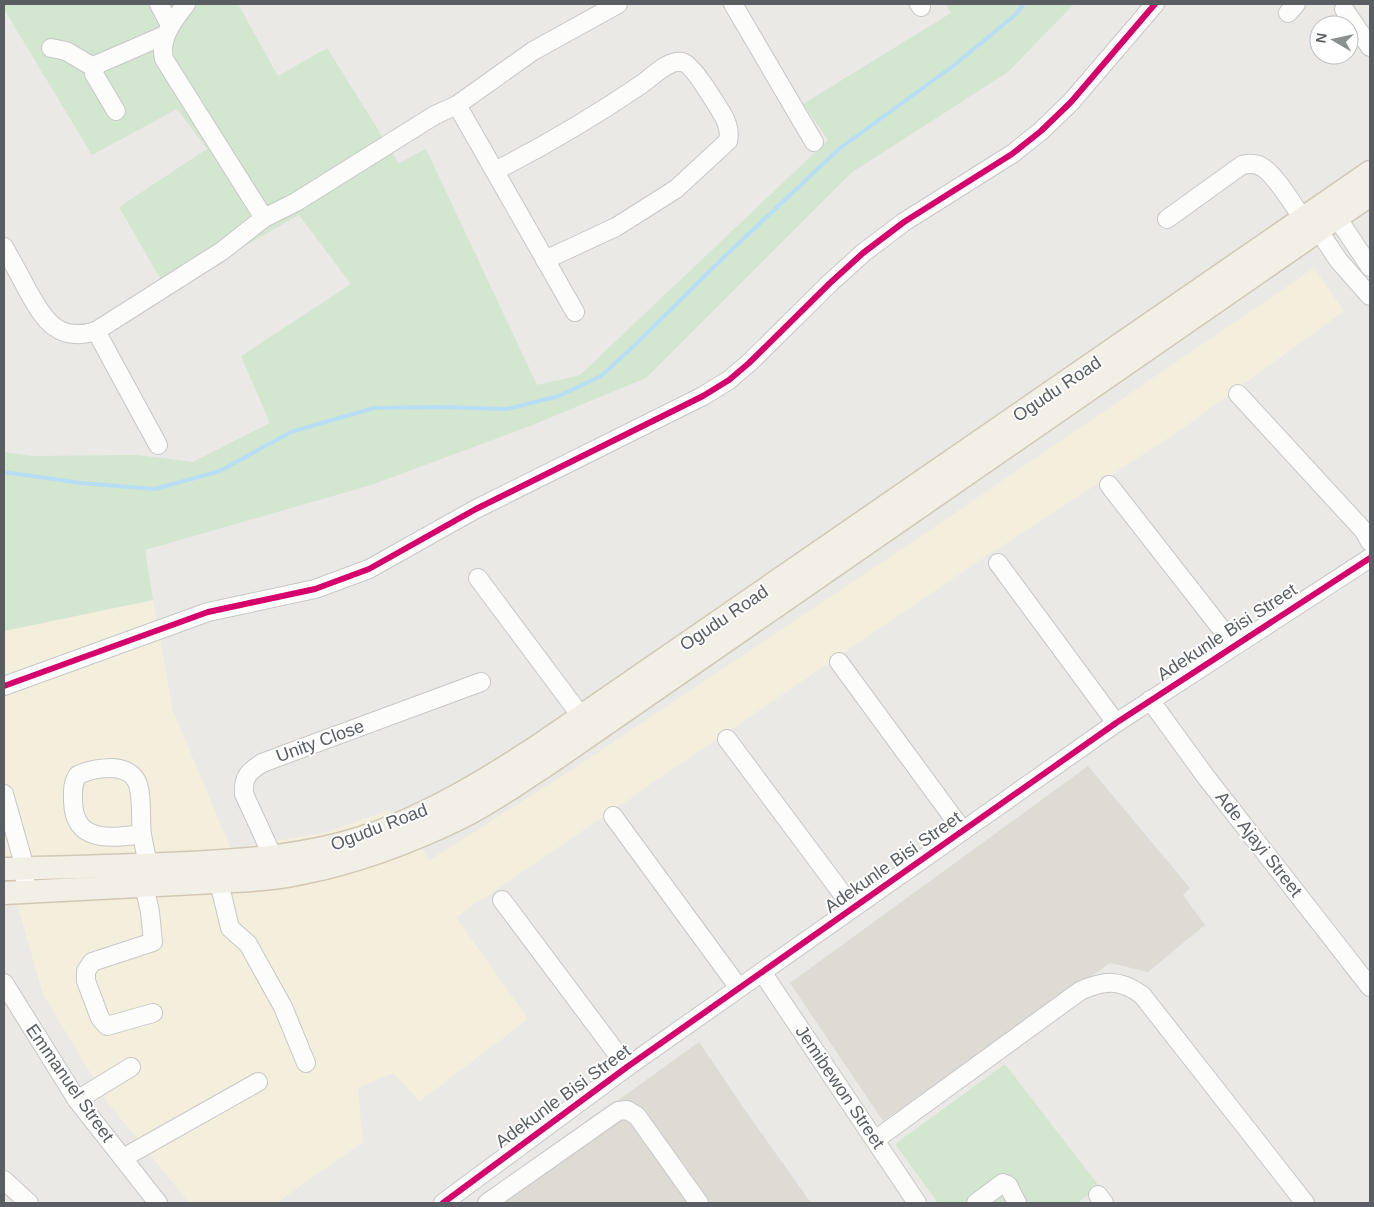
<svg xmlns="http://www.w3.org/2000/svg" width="1374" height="1207" font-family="Helvetica,sans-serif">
<rect width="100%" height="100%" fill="#eae9e5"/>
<!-- commercial -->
<path fill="#f4eedd" d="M1314 268 1344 311 1182 429 974 564 456 917 528 1019 420 1101 393 1073 358 1088 363 1142 276 1203H189L109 1104 43 994 4 859V631L153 600 173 711 231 849 327 832 389 810 430 860 576 767 930 530Z"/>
<!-- education -->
<g fill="#dedbd4">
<path d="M1088 766 1190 888 1183 895 1205 925 1148 972 1110 963 883 1121 790 983Z"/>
<path d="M699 1042 745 1110 811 1203H475Z"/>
</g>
<!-- green -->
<g fill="#d3e6d0">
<path d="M4 4H238L278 76 327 48 399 163 426 149 537 385 580 375 828 140 803 104 951 13 946 4H1074L1008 72 851 173 646 378 530 426 371 485 145 550 153 600 4 631V452L32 456 137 455 193 462 270 423 241 356 351 284 299 215 167 290 119 207 207 149 177 109 92 155 4 9Z"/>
<path d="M1005 1064 1099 1186 1080 1201 1081 1203H938L895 1144Z"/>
</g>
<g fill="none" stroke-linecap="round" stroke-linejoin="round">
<!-- stream -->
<path stroke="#b8def5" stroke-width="4" d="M4 472 81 483 155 489 220 471 291 432 374 408 440 407 507 409 559 396 601 376 635 345 724 257 839 149 953 66 1015 15 1024 4"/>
<defs>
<g id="minor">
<path d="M159 4 170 25"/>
<path d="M186 4C174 20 159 37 164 59L264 218"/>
<path d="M733 4 814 142"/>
<path d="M919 4 921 7"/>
<path d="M1344 9 1370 47"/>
<path d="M1288 13 1296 4"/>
<path d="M51 48 66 51 95 68"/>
<path d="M457 105 575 312"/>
<path d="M116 111 94 74 95 68 98 64 165 35"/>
<path d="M495 171C546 145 595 116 642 84 653 76 668 60 682 62 691 64 706 88 711 96 720 110 732 125 728 141L676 189 616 227 545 260"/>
<path d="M1330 207 1370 267"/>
<path d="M1167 219 1242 165C1250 163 1258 163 1265 169 1278 179 1293 205 1304 220"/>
<path d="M1312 221 1339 261 1370 296"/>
<path d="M4 247C12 261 20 276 28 291 44 320 58 343 96 331L222 251 264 218 296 202 435 115 457 105 533 51 618 4"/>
<path d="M96 331 158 445"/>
<path d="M1238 394 1364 531 1370 542"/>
<path d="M1109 485 1234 645"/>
<path d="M998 563 1116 723"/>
<path d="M478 578 581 716"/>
<path d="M839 662 963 831"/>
<path d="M4 686 208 612 315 589 369 569 476 509 703 396 729 380 749 363 830 283 863 253 904 222 1012 154 1041 131 1071 102 1155 4"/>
<path d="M1150 700 1206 777 1370 987"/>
<path d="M727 739 853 908"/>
<path d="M4 794 25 868V881"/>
<path d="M613 816 739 988"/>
<path d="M142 834C112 838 74 844 73 801 73 792 72 783 78 775 94 768 125 762 136 780 143 792 140 820 142 835 144 845 146 855 148 865"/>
<path d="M273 857 244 794C243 777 248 772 262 763L481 682"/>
<path d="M219 882 230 928 248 944 283 1007 306 1063"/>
<path d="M144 885 150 912 153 942 92 962 86 971V981L100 1018 107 1026 153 1013"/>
<path d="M502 900 627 1067"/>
<path d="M762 972 917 1203"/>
<path d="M4 983 77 1100 158 1203"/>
<path d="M77 1100 131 1067"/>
<path d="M875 1140 1080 991C1105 980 1120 979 1142 995L1305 1203"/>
<path d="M123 1158 258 1082"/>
<path d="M4 1180 29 1203"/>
<path d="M1098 1195 1104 1203"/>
<path d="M443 1203 627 1067 1116 723 1370 558"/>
<path d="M487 1203 618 1111 627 1110 637 1116 699 1203"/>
<path d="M976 1203 1003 1183 1008 1185 1017 1203"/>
</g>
<g id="major">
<path d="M4 869C65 867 127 866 189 863 247 860 305 856 361 838 424 818 483 782 538 746L1370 172"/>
<path d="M4 893 234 881C257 880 280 878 302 873 358 862 413 841 464 816 492 802 518 783 545 766L1370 195"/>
</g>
</defs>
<!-- minor casing -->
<use href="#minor" stroke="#c7c7c7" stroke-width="20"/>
<!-- major casing -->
<use href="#major" stroke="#d1c8b4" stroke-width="25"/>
<!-- minor -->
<use href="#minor" stroke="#fcfcfb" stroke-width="18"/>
<!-- major -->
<use href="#major" stroke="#f2efe7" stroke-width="22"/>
<defs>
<g id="cycleway">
<path d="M4 686 208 612 315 589 369 569 476 509 703 396 729 380 749 363 830 283 863 253 904 222 1012 154 1041 131 1071 102 1155 4"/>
<path d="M443 1203 627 1067 1116 723 1370 558"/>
</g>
</defs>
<!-- cycleway casing -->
<use href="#cycleway" stroke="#fff" stroke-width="9"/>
<!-- cycleway -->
<use href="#cycleway" stroke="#d6006c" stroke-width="6"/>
</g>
<g text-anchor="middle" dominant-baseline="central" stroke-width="4" stroke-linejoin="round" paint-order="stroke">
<!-- street labels -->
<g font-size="18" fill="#5a5e62" stroke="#fff">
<text transform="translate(1057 389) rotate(-34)">Ogudu Road</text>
<text transform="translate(724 618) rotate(-34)">Ogudu Road</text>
<text transform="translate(1227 632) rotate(-33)">Adekunle Bisi Street</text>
<text transform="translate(320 741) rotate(-20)">Unity Close</text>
<text transform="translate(379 827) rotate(-21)">Ogudu Road</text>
<text transform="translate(1259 844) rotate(52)">Ade Ajayi Street</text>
<text transform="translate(893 862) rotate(-35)">Adekunle Bisi Street</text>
<text transform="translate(70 1083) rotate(55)">Emmanuel Street</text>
<text transform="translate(840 1087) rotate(56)">Jemibewon Street</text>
<text transform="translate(563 1096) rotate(-36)">Adekunle Bisi Street</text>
</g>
</g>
<!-- border -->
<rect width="1374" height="1207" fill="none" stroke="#5a5e62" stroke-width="10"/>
<!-- north arrow -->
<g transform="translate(1334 40) rotate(279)"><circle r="24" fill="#ffffff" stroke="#bdbfc0"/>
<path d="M0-4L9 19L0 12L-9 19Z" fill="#8c8f90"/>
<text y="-8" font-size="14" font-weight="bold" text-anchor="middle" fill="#5a5e62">N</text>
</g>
</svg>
